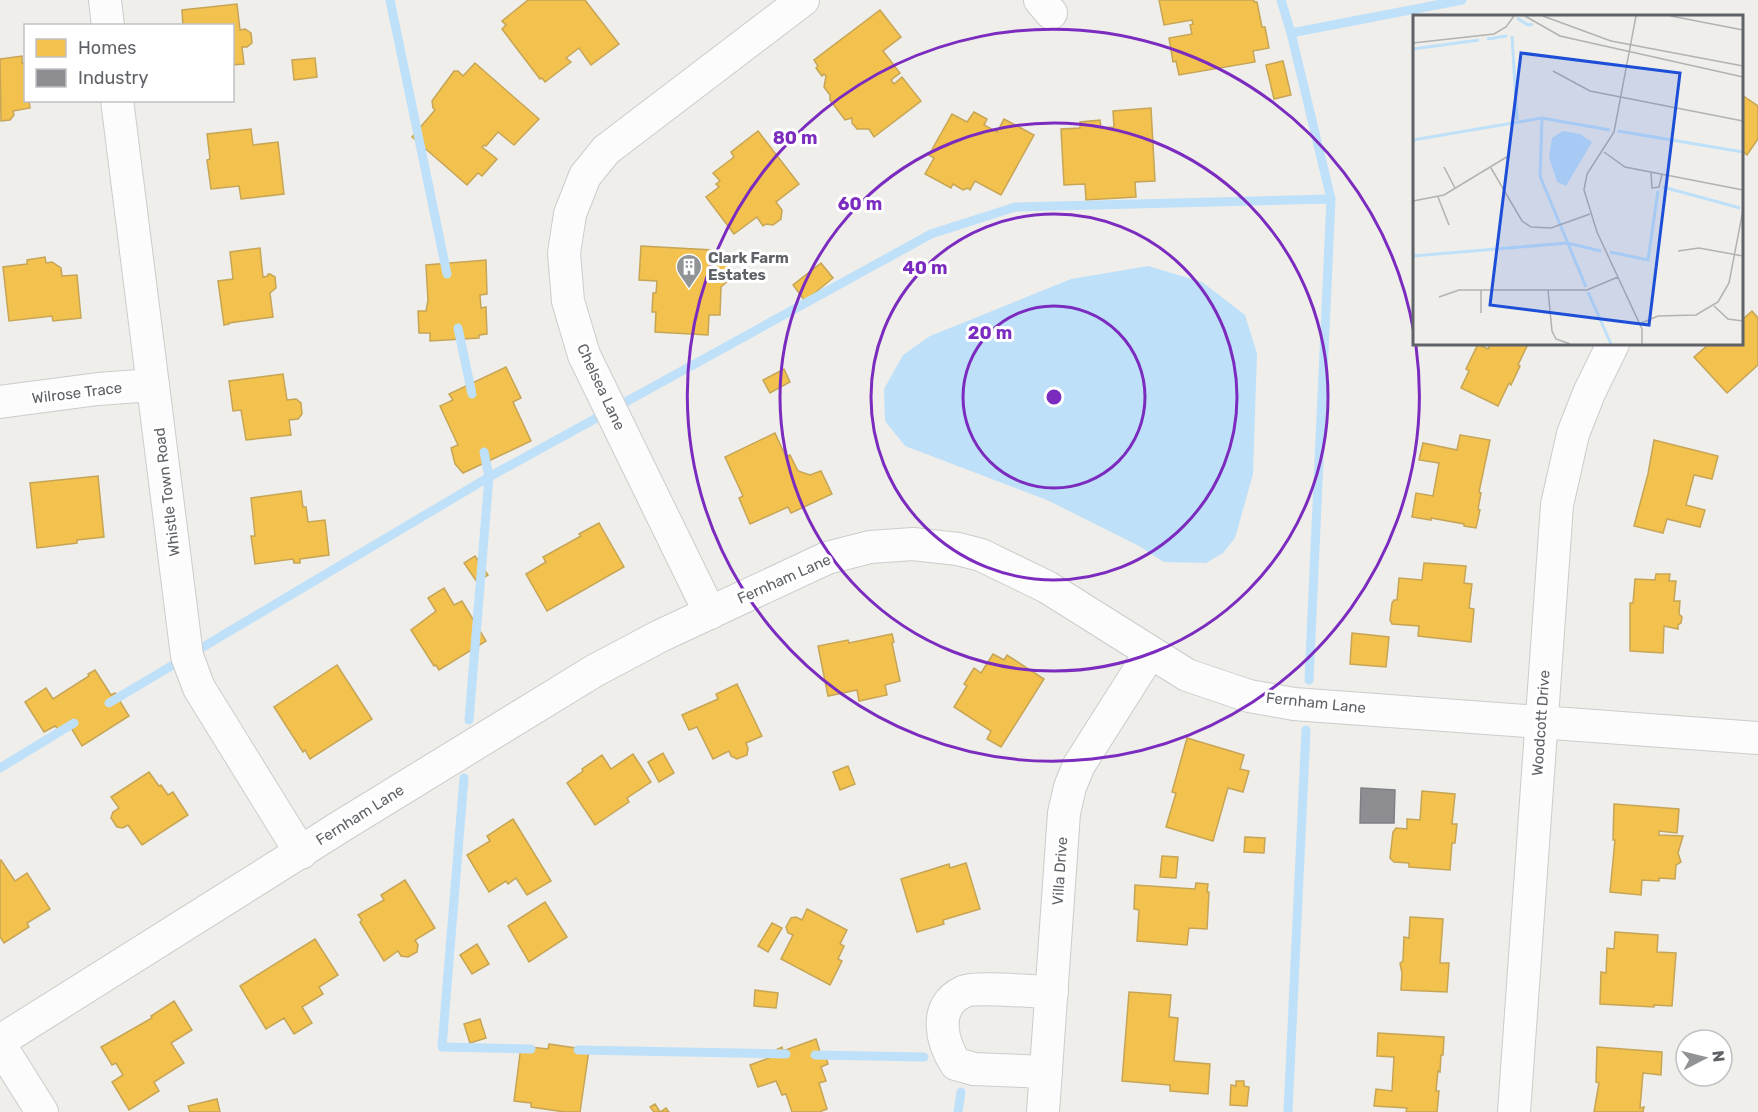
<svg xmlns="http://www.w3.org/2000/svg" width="1758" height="1112" font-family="Rubik,sans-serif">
<rect width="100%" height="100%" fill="#efeeea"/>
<!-- water -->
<path fill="#bfe0f9" d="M1148 266 1202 282 1245 315 1257 353 1253 474 1235 538 1223 553 1206 563 1164 562 1139 546 1047 500 905 446 885 421 884 389 903 355 930 336 1071 279Z"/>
<!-- homes -->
<g fill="#f2c14e" stroke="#c6a556" stroke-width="1.5">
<path d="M528 0H585L619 44 591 65 579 48 566 58 571 62 545 82 542 78 540 79 502 29 506 25 502 21Z"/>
<path d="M1159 0H1254V2H1257L1262 27H1265L1269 48 1253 51 1255 62 1179 75 1176 61 1173 62 1169 38 1192 34 1190 25 1193 24 1192 20 1164 25Z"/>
<path d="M237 4 240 30 245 29 251 33 252 43 247 47H242L244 64 232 65V26H183L182 10Z"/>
<path d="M880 10 901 37 883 51 900 73 891 80 894 84 902 77 921 101 874 137 869 129H857L852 123V118L845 120 830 100V95L824 87 826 76 824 74 822 76 816 68 818 66 814 60Z"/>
<path d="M22 56V63H26V100H29L30 108 13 111 14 115 10 120 1 121 0 59Z"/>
<path d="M315 58 317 77 294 80 292 60Z"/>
<path d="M1283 61 1291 95 1274 99 1266 65Z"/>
<path d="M475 63 539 119 514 145 498 132 486 146 484 145 482 147 497 159 482 176 478 173 467 185 412 137 435 110 433 108 432 101 454 71H458L463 76Z"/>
<path d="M1742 95 1758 106V139L1747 155 1742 151Z"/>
<path d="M1151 108 1155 181 1135 182 1136 197 1086 200 1085 184 1064 185 1061 129 1080 128V122L1100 120 1101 128 1114 127 1113 111Z"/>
<path d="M974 112 987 119 984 125 997 132 1004 119 1034 135 1001 195 975 181 970 190 968 188 963 190 953 184 951 188 925 174 934 158 929 155 952 114 967 122Z"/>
<path d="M251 129 253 145 278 142 284 194 241 199 239 186 211 189 207 160 210 159 207 134Z"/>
<path d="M758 131 799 184 776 202 782 210 781 219 773 225 766 224 763 226 757 217 734 234 706 197 719 187 716 184 720 181 713 173 734 157 731 152Z"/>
<path d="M641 246 713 250V257L731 258 729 280 721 287 720 315H709L708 335 655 332 656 312H652L653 293H656L657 281 639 280Z"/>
<path d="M260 248 263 277 268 276V274H270L275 277 276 288 270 293 273 317 229 323V324L224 325 218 281 233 279 230 252Z"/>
<path d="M45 257 46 263 52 262 61 268 62 276 77 275 81 318 53 321 52 316 9 321 3 267 27 264V260Z"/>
<path d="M486 260 487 294 480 295 481 308 486 307 487 334 479 335V338L430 341V333H419L418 311H426L428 300 426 265Z"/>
<path d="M821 263 833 278 805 301 793 285Z"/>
<path d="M1752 311 1758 318V365L1727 393 1694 357 1709 344 1722 345 1742 344V320Z"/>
<path d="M1478 344 1488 349 1491 344H1528L1518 365 1520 366 1511 385 1509 383 1498 406 1461 388 1469 371 1466 369Z"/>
<path d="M506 367 521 398 513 402 531 441 463 473 455 464 451 448 458 445 440 406 453 400 449 394Z"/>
<path d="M784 369 790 382 770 393 763 380Z"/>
<path d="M283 374 287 400 296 399 301 403 302 414 298 419 289 420 291 435 246 440 241 410 233 411 229 381Z"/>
<path d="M775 433 786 457 790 455 798 471 810 475 821 471 832 494 791 513 788 507 750 524 739 498 743 496 725 457Z"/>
<path d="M1460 435 1490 440 1479 492 1481 493 1478 509 1480 510 1476 528 1464 526V524L1431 518V520L1412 517 1416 493 1433 496 1439 463 1419 460 1423 443 1457 450Z"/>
<path d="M1654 440 1718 456 1712 479 1694 475 1686 505 1705 510 1700 527 1667 519 1663 533 1634 526 1648 474Z"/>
<path d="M98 476 104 537 77 540V543L37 548 30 483Z"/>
<path d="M301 491 303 507H306L308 522 325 520 329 555 300 559V563H294L293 559 255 564 251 536H255L251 498Z"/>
<path d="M599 523 624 567 547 611 526 574 546 562 543 557 581 536 579 534Z"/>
<path d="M475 556 488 575 477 582 464 563Z"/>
<path d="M1424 563 1466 566 1464 583 1472 584 1469 608 1474 609 1471 642 1418 636 1419 626 1392 624 1390 620 1392 603 1394 600H1397L1399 578 1422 580Z"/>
<path d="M1656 574H1670L1669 581H1676L1674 601H1680L1679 614 1682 617 1681 623 1678 625V629L1664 626 1663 653 1630 651V603H1633L1635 579 1655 580Z"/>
<path d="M444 588 454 605 462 601 486 641 439 670 436 665 434 666 411 630 436 611 428 598Z"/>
<path d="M1352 633 1389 637 1386 667 1350 664Z"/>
<path d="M892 634 894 642 892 643 900 681 885 685 887 695 859 701 857 690 828 696 818 646 848 640 849 643Z"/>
<path d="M993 654 1004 660 1007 655 1044 679 1001 747 987 739 991 731 954 707 967 686 964 684 974 668 981 673Z"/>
<path d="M337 665 372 719 310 759 305 750 303 752 274 707Z"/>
<path d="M95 670 111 695 115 693 129 716 82 746 70 726 65 729H58L55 726 44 732 25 702 46 688 53 699 89 676 88 674Z"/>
<path d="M737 684 762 736 746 743 748 748 747 755 737 759 731 756 729 751 713 759 697 727 689 730 682 715 718 699 716 694Z"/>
<path d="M1187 738 1244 755 1240 769 1249 771 1243 792 1228 788 1213 841 1166 827 1176 793 1172 792Z"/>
<path d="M663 753 674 773 659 782 648 762Z"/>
<path d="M633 754 651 782 627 798 629 802 595 825 567 783 583 771 582 769 602 755 611 769Z"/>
<path d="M848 766 855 784 840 790 833 772Z"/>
<path d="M149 772 159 786 161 785 168 795 173 792 188 815 142 845 128 825 123 828 117 827 111 818 113 812 119 808 111 797Z"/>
<path d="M1422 791 1455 794 1452 824H1457L1455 843H1452L1450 870 1409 867V863L1394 862 1390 858 1393 832 1396 828 1407 829V819L1420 820Z"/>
<path d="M1614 804 1679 809 1677 833 1659 831V835L1683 836 1678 853 1681 862 1676 865 1675 879 1659 878V881L1642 880 1641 895 1610 892 1615 840H1613Z"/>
<path d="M513 819 551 881 527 895 516 878 508 884 506 881 489 892 467 855 490 841 487 836Z"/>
<path d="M1245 837 1265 838 1264 853 1244 852Z"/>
<path d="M1162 856 1178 857 1176 878 1160 877Z"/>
<path d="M1 860 15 881 27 873 50 909 27 923 29 927 4 943 0 937V861Z"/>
<path d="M966 863 980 909 943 920 944 924 917 932 901 879 949 864 950 868Z"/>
<path d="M405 880 435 928 415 940 418 945 417 952 408 957 401 956 398 951 384 961 360 922 362 920 358 915 384 900 381 895Z"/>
<path d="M1196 883 1208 884 1207 892H1209L1207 929 1189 928 1187 945 1137 941 1139 910 1134 909 1135 885 1195 889Z"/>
<path d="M545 902 567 937 529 962 508 926Z"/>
<path d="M807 909 847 930 840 944 844 946 838 959 842 961 830 985 781 959 793 935 788 933 786 927 791 918 796 917 802 920Z"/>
<path d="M1410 917 1443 919 1440 963H1449L1447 992 1401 990 1402 973 1400 963 1403 961 1404 937 1409 938Z"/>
<path d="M772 923 782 928 768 952 758 946Z"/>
<path d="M1615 932 1658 935 1657 952 1676 953 1672 1006 1654 1005V1007L1600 1004 1601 972 1606 973 1607 948 1614 949Z"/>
<path d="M315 939 338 975 319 987 323 994 302 1007 312 1023 294 1034 284 1018 266 1029 240 986Z"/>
<path d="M477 944 489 964 472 974 460 955Z"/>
<path d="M755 990 778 993 776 1008 754 1006Z"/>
<path d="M1129 992 1171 995 1169 1017 1178 1018 1174 1061 1210 1064 1208 1094 1170 1091V1085L1122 1081Z"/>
<path d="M174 1001 192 1030 171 1043 184 1063 154 1082 159 1091 129 1110 112 1082 123 1075 116 1063 112 1065 101 1047 152 1018 151 1016Z"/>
<path d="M480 1019 486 1038 470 1043 464 1024Z"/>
<path d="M1378 1033 1444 1037 1443 1055H1441L1440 1072 1438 1071 1436 1091H1439L1437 1112H1406L1407 1108 1374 1106 1376 1089 1392 1091 1394 1057 1377 1056Z"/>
<path d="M816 1039 821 1055 825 1053 828 1064 821 1067 826 1081 819 1083 827 1109 819 1112H792L786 1094 782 1095 776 1081 758 1087 750 1065 769 1058V1056L777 1053 776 1050 782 1047 783 1051Z"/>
<path d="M549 1044 589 1050 580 1112H565L531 1107V1103L514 1101 521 1046 548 1049Z"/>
<path d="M1597 1047 1662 1052 1661 1075 1643 1073 1640 1108 1644 1107 1643 1112H1594L1599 1083 1596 1082Z"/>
<path d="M1236 1081H1244V1086L1249 1087 1247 1106 1230 1105 1231 1085 1236 1086Z"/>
<path d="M217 1099 220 1112H190L188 1106Z"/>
<path d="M655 1104 660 1112 666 1108 669 1112H654L650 1107Z"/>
</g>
<!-- industry -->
<path fill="#8d8d92" stroke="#7f8085" stroke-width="1.5" d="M1361 788 1395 790 1394 823H1360Z"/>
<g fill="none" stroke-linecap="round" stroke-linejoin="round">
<!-- stream -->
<g stroke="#bfe0f9" stroke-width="9">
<path d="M390 0 447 274"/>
<path d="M1281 0 1291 33 1331 199 1309 680"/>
<path d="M1291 33 1462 0"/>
<path d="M458 328 472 394"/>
<path d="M109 703 489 477 931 234 1015 207 1331 199"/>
<path d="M469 720 489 477 484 452"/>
<path d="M0 768 74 723"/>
<path d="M464 778 442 1047 531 1049"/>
<path d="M578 1050 786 1054"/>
<path d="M815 1055 924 1057"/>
<path d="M958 1112 961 1092"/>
<path d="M1288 1112 1306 730"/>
</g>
<defs>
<g id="minor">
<path d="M105 0 108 26"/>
<path d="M1040 0 1051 13"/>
<path d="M117 100 187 656 199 688 301 853"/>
<path d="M0 402 98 389 153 385"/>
<path d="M710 613 584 355 568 301 564 253 570 214 585 176 606 150 803 0"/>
<path d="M0 1041 343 825 594 671 660 636 827 558 870 547 913 544 958 549 981 555 1047 587 1187 675 1249 696 1294 704 1758 738"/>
<path d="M0 1045 42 1112"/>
<path d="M1046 1072 974 1069 956 1064C942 1043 932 1006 963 992 975 986 1035 992 1052 992"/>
<path d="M1043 1112 1064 813 1070 787 1079 765 1150 653"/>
<path d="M1514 1112 1557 505 1573 434 1589 393 1613 344"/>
</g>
</defs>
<!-- minor casing -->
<use href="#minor" stroke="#cbcccc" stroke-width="34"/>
<!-- minor -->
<use href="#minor" stroke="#fdfcfc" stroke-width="32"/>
</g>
<!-- distance rings -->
<g fill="none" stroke="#7b2cbf" stroke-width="3">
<circle cx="1054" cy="397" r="91"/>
<circle cx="1054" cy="397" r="183"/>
<circle cx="1054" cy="397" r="274"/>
<path d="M1416 346A366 366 0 1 1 1414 333"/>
</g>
<!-- icons -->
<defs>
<symbol id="building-pin" viewBox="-11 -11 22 30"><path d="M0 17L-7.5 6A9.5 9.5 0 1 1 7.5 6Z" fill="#919496" stroke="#fff"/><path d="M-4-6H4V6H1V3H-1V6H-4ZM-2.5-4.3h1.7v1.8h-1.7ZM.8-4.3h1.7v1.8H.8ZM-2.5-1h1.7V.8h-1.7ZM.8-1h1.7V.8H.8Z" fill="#fff"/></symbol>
</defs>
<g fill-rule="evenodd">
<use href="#building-pin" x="674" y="252" width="30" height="40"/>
</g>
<g text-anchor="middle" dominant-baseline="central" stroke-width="6" stroke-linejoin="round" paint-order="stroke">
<!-- poi labels -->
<g font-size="15" font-weight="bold" fill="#5f6368" stroke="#fff" text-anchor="start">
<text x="708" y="258">Clark Farm<tspan x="708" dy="17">Estates</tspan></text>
</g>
<!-- street labels -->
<g font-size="15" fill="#5f6368" stroke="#fff">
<text transform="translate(601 387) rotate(65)">Chelsea Lane</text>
<text transform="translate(77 393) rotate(-7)">Wilrose Trace</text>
<text transform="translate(167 492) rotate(-97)">Whistle Town Road</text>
<text transform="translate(784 579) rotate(-24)">Fernham Lane</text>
<text transform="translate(1316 703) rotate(6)">Fernham Lane</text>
<text transform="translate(1541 723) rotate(-86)">Woodcott Drive</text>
<text transform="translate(360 815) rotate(-32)">Fernham Lane</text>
<text transform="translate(1060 871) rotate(-86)">Villa Drive</text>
</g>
</g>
<!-- overview -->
<g transform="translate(1413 15)">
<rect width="330" height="330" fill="#efeeea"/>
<path d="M150 116 167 119 179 127 153 171 144 167 136 142 139 123Z" fill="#bfe0f9"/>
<path fill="none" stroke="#bfe0f9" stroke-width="3" d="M104 3 115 10 120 9M99 21 104 105M74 24 94 21M0 34 66 25M129 103 127 161 173 272M205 116 330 137M0 125 129 103 197 115M250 172 327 193M197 237 235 245 245 176M0 241 154 228 188 236M175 277 198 329"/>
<path fill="none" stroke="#b1b2b2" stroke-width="1.5" d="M112 1 147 21 330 62M130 1 198 26 330 51M223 1 201 117 174 159 171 175 184 217 229 314V329M258 1 330 15M0 28 81 19 93 12 101 1M140 56 177 76 330 106M191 137 212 152 330 175M31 152 42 173M78 153 109 206 118 212 138 213 177 199M238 157 239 173 246 172 249 159M25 182 36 210M0 186 31 180 97 140M265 236 286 233 330 241M68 275V298M135 275 139 316 143 324 157 329M26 282 46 275H174L205 262M301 291 315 304 330 306M226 309 245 301 283 300 305 287 316 268 330 195"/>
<path fill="#1d4ed8" fill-opacity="0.15" stroke="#1d4ed8" stroke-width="3" d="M108 38 267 58 236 310 77 290Z"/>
<rect width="330" height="330" fill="none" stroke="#5f6368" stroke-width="3"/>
</g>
<circle cx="1054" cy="397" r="9" fill="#7b2cbf" stroke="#fff" stroke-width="3"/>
<g font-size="18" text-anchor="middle" font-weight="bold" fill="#7b2cbf" stroke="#fff" stroke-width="6" stroke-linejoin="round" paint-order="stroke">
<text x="795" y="144">80 m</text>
<text x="860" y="210">60 m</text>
<text x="925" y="274">40 m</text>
<text x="990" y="339">20 m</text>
</g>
<!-- legend -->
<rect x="24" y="24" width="210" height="78" fill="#ffffff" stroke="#bfc1c3" stroke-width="1.5"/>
<rect x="36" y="39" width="30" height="18" fill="#f2c14e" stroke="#bfc1c3" stroke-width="1.5"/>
<text x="78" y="54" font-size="18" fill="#5f6368">Homes</text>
<rect x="36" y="69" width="30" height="18" fill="#8d8d92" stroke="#bfc1c3" stroke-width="1.5"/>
<text x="78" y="84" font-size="18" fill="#5f6368">Industry</text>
<!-- north arrow -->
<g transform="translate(1704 1058) rotate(83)"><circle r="28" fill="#ffffff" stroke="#bfc1c3" stroke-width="1.5"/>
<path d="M0-4.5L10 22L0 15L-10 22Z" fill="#919496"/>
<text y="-9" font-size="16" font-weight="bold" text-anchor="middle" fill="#5f6368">N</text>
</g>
</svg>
